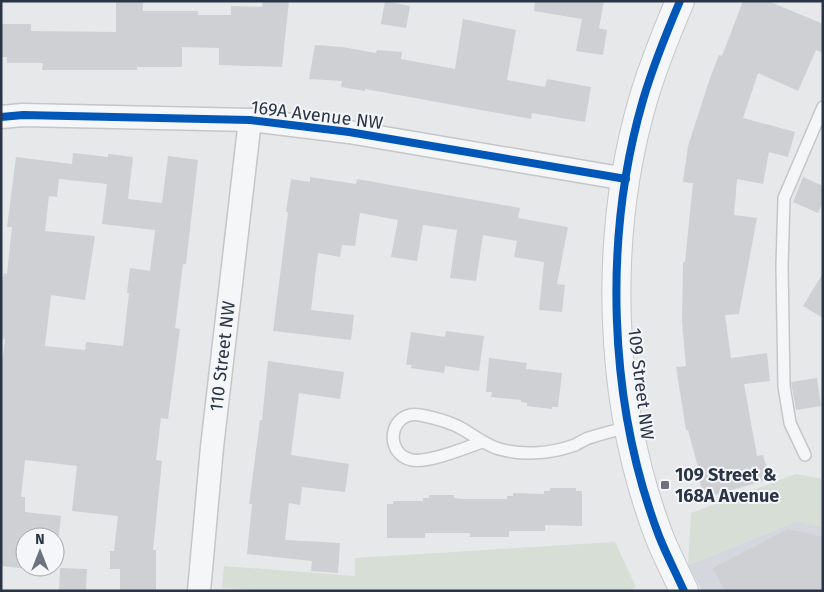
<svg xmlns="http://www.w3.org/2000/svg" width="824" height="592" font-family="'Fira Sans',sans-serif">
<rect width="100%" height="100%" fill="#e6e8ea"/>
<!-- built -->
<path fill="#d4d7dd" d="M797 521 823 527V591H702L688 565Z"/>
<!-- green -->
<g fill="#d6ded6">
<path d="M796 474 823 479V527L797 521 688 565 691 513Z"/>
<path d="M615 542 636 587 629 591H274L222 588 224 566 355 576V558Z"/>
</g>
<!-- building -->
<g fill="#ced0d3" fill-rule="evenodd">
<path d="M116 1H143V11H198V15H231V6L262 7 263 1H289L282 67 219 65V48L182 47V67H137V70H42L43 63H7V57H1V24H31V31L116 32Z"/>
<path d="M385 1 410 6 406 28 381 24Z"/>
<path d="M535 1H604L599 28 607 30 603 55 576 51 582 19 534 11Z"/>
<path d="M743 1H768L823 24V53L816 50 798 91 758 73 743 118 795 132 788 157 769 152 763 184 737 179 734 215 757 218 739 314 725 315 731 358 767 353 770 381 744 384 757 456 763 455 770 479 704 498 697 471H699L688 430H686L676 367 686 366 682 322 683 262H685L693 183 683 182 688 146 711 75 719 55 722 56Z"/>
<path d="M463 19 516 30 507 80 545 87 547 79 591 87 585 122 532 113 531 119 365 89V91L341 87 342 81 309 79 315 45 342 47 376 53 377 50 402 52 401 59 455 69Z"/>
<path d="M73 153 108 157V154L133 157 128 199 162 203 168 156 198 160 186 264H183L175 328 180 329 168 419 161 418 156 460 162 461 153 550H156V591H120V569H110V551H114L118 516 72 511 77 466 25 460 21 497H25V512L61 516 55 572 1 566V371L5 339 1 338V287L4 273 7 274 12 227H7L16 157 72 164ZM59 179 107 184 102 224 155 230 150 271 130 268 127 293H129L123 346 86 342 85 350 45 346 51 295 85 300 95 236 45 231 49 196 57 197ZM25 537H55V567H25Z"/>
<path d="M310 177 356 184 357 179 520 208 518 218 568 227 557 284 565 285 562 312 539 310 544 262 514 257 517 241 483 235 476 281 450 278 457 230 423 225 417 261 391 257 398 220 360 213 355 246 342 245 340 257 318 253 311 310 354 315 351 340 273 331 288 212H286L291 179 310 182Z"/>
<path d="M803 177 823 186V202L818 213 793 202Z"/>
<path d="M823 273V318L803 306Z"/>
<path d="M446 331 484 336 479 371 445 366 444 373 411 368 412 365H406L411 332 445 337Z"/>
<path d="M489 358 527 363 526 369 562 373 558 407H552V409L527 406V403L521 402V400L491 397 492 392H486Z"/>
<path d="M268 361 344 372 340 399 299 393 291 455 349 464 345 492 302 487 300 505 289 503 285 540 340 543 338 573 311 571 312 561 247 554 252 504H249L260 420H262Z"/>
<path d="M817 378 821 406 796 410 791 382Z"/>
<path d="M550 488H576V491H582V526L545 525V531H509V537H470V533H425V538H387V504H393V501H423V498H429V495H454V498L463 499H507V496H513V493L544 494V491H550Z"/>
<path d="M788 529 823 537V591H725L713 568Z"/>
<path d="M60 568 87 569 86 591H59Z"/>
</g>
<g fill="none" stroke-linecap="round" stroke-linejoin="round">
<defs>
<g id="service">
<path d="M482 442C465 448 429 463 412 460 383 454 389 410 420 415 436 418 452 422 466 431 477 438 485 444 496 448 521 456 550 454 575 445 581 442 586 438 592 437 604 433 617 430 629 427"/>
<path d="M805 455 790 423 784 386 782 266 784 198 823 107"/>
</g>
<g id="minor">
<path d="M1 117 23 115 250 120 349 132 626 179"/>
<path id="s1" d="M199 591 212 447 250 120"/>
</g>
<path id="tertiary" d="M680 1C666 34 653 66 643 100 603 238 608 402 659 536 666 554 676 573 684 591"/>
</defs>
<!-- service casing -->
<use href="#service" stroke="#c4c6c8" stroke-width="14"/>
<!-- minor casing -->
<use href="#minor" stroke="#c4c6c8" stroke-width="25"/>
<!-- tertiary casing -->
<use href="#tertiary" stroke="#c4c6c8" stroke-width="30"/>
<!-- service -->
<use href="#service" stroke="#f5f6f7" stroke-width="11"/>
<!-- minor -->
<use href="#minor" stroke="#f5f6f7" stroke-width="22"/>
<!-- tertiary -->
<use href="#tertiary" stroke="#f5f6f7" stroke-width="28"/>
<defs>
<g id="cycleway">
<path d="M680 1C666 34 653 66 643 100 603 238 608 402 659 536 666 554 676 573 684 591"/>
<path d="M1 117 23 115 250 120 349 132 626 179"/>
</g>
</defs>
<!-- cycleway casing -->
<use href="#cycleway" stroke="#f4f6f9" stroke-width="11"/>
<!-- cycleway -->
<use href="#cycleway" stroke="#0057b8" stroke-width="8"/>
</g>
<!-- markers -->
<rect fill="#6c737f" stroke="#f4f6f9" stroke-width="2" x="660" y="480" width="10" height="10" rx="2.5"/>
<g text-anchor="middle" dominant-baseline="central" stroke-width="4" stroke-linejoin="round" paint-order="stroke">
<!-- street labels -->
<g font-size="18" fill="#2b3445" stroke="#f4f6f9">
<text transform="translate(317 115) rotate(7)">169A Avenue NW</text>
<text stroke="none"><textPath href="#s1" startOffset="236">110 Street NW</textPath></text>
<text transform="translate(641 384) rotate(83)">109 Street NW</text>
</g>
<!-- poi labels -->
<g font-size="18" font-weight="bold" fill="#2b3445" stroke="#f4f6f9" text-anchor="start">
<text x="675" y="475">109 Street &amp;<tspan x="675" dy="21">168A Avenue</tspan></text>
</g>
</g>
<!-- border -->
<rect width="824" height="592" fill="none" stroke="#2b3445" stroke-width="5"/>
<!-- north arrow -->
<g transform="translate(40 552)"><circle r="24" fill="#f4f6f9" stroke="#a4a8b1"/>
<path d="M0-4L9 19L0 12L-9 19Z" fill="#6c737f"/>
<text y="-8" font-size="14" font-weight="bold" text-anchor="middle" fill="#2b3445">N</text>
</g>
</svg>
